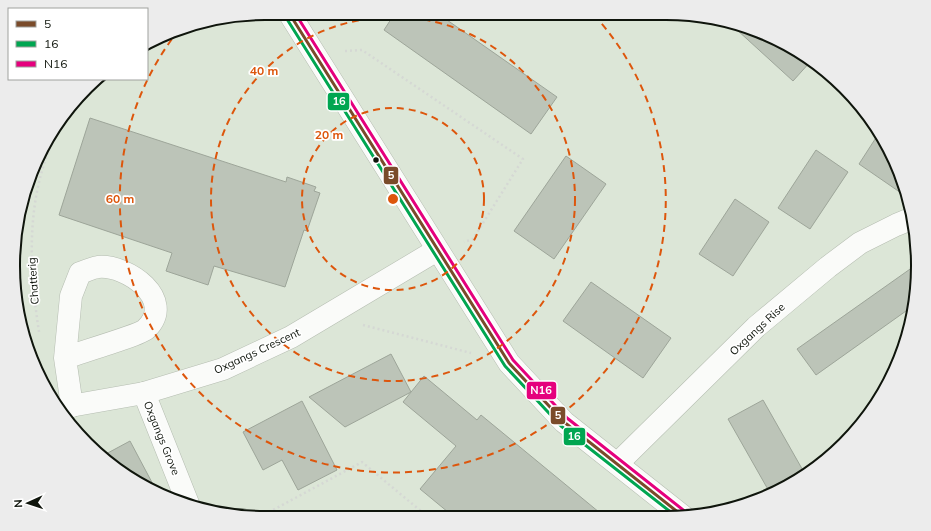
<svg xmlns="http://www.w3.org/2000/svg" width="931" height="531" font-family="Mulish,sans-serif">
<rect width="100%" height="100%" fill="#dce6d7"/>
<!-- building -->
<g fill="#bcc4b8" stroke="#9da599">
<path d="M395 13H437L557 97 531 134 384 30Z"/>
<path d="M739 25 747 26 806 55 811 61 793 81 736 29Z"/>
<path d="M90 118 286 182 287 177 316 187 314 191 320 193 307 231 304 230 285 287 214 266 208 285 166 271 172 253 59 215Z"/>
<path d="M879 133 883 143 904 195 859 164Z"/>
<path d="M816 150 848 172 810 229 778 208Z"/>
<path d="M566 156 606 184 554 259 514 231Z"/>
<path d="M735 199 769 222 733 276 699 254Z"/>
<path d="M913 267V306L816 375 797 349Z"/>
<path d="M591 282 671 338 643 378 563 321Z"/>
<path d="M391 354 411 392 345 427 309 397Z"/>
<path d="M424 376 477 420 481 415 605 517H454L420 489 456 446 403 402Z"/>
<path d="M763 400 805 474 770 493 728 419Z"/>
<path d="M302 401 337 470 298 490 282 460 263 470 243 432Z"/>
<path d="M130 441 156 490 125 476 104 455Z"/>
</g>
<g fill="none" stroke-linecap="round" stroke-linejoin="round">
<defs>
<g id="minor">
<path d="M289 13 509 363 564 422 684 517"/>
<path d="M65 358C78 353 140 335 146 329 177 300 127 264 98 267 92 268 86 271 80 273L71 296 65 358 72 406"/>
<path d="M144 393 189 506"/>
<path d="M59 408 144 393 223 369 291 337 437 250"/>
<path d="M618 463 756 327 828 267 860 243 896 225 913 218"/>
</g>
</defs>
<!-- minor casing -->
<use href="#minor" stroke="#b5bdb1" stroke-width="23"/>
<!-- path -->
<g stroke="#d5d8d4" stroke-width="2.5" stroke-dasharray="2 3" stroke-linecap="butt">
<path d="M345 51 362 50 523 159 473 239 464 242"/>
<path d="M43 153 47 154"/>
<path d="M363 325 471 353"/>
<path d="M39 332C30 273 26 210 48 153 52 141 58 128 64 116"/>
<path d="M260 517 362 462 428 517"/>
</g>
<!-- minor -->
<use href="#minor" stroke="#fafbf9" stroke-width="22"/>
<defs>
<path id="bus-1" d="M289 13 509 363 564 422 684 517"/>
<path id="bus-2" d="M285 16 505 366 561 426 677 517"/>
<path id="bus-3" d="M295 13 513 360 567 418 687 513"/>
</defs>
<!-- bus-1 casing -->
<use href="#bus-1" stroke="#fff" stroke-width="6"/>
<!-- bus-2 casing -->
<use href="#bus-2" stroke="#fff" stroke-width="6"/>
<!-- bus-3 casing -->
<use href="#bus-3" stroke="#fff" stroke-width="6"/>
<!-- bus-1 -->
<use href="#bus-1" stroke="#7a4b2a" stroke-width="3"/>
<!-- bus-2 -->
<use href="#bus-2" stroke="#00a651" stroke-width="3"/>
<!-- bus-3 -->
<use href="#bus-3" stroke="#e5007d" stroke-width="3"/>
</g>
<!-- distance rings -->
<g fill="none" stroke="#dd560c" stroke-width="2" stroke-dasharray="7 5">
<circle cx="393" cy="199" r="91"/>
<circle cx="393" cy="199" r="182"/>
<path d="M594 15A273 273 0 1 1 178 31"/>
</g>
<!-- markers -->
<circle fill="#0f150c" stroke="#fff" stroke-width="1.5" cx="376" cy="160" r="3.5"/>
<g text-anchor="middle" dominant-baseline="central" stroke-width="3.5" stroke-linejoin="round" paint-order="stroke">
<!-- street labels -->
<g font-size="11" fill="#0f150c" stroke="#fff">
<text transform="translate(33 281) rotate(-94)">Chatterig</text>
<text transform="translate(757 329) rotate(-43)">Oxgangs Rise</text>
<text transform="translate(257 351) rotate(-25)">Oxgangs Crescent</text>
<text transform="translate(162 438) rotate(68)">Oxgangs Grove</text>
</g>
</g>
<!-- crop -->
<path d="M0 0H931V531H0ZM265 20H666A245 245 0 0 1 911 265V266A245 245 0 0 1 666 511H265A245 245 0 0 1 20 266V265A245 245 0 0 1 265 20Z" fill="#ececec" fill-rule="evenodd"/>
<path fill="none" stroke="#0f150c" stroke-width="2" d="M265 20H666A245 245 0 0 1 911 265V266A245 245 0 0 1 666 511H265A245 245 0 0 1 20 266V265A245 245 0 0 1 265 20Z"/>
<circle cx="393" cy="199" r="6" fill="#dd560c" stroke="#fff" stroke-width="2"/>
<g font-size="12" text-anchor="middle" font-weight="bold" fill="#dd560c" stroke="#fff" stroke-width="3.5" stroke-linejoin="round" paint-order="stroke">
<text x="264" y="75">40 m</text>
<text x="329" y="139">20 m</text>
<text x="120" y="203">60 m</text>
</g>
<g stroke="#fff" stroke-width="1.5">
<rect x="327" y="92" width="23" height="19" rx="4" fill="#00a651"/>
<rect x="383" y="166" width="16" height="19" rx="4" fill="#7a4b2a"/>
<rect x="526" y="381" width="31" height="19" rx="4" fill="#e5007d"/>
<rect x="550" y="406" width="16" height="19" rx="4" fill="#7a4b2a"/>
<rect x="563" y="427" width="23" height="19" rx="4" fill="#00a651"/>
</g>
<g font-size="11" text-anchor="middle" font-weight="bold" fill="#fff">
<text x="339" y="105">16</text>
<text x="391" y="179">5</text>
<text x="541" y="394">N16</text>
<text x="558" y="419">5</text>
<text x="574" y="440">16</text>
</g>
<!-- legend -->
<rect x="8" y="8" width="140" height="72" fill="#ffffff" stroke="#9fa19e"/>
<rect x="16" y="21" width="20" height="6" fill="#7a4b2a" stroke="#9fa19e"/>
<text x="44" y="28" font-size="12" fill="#0f150c">5</text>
<rect x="16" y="41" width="20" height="6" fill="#00a651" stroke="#9fa19e"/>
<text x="44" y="48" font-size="12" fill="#0f150c">16</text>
<rect x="16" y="61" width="20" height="6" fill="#e5007d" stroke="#9fa19e"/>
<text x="44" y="68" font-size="12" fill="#0f150c">N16</text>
<!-- north arrow -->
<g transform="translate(28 503) rotate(267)" stroke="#ffffff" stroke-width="3" paint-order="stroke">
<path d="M0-3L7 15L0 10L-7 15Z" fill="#0f150c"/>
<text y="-6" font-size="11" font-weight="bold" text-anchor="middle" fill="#0f150c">N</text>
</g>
</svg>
